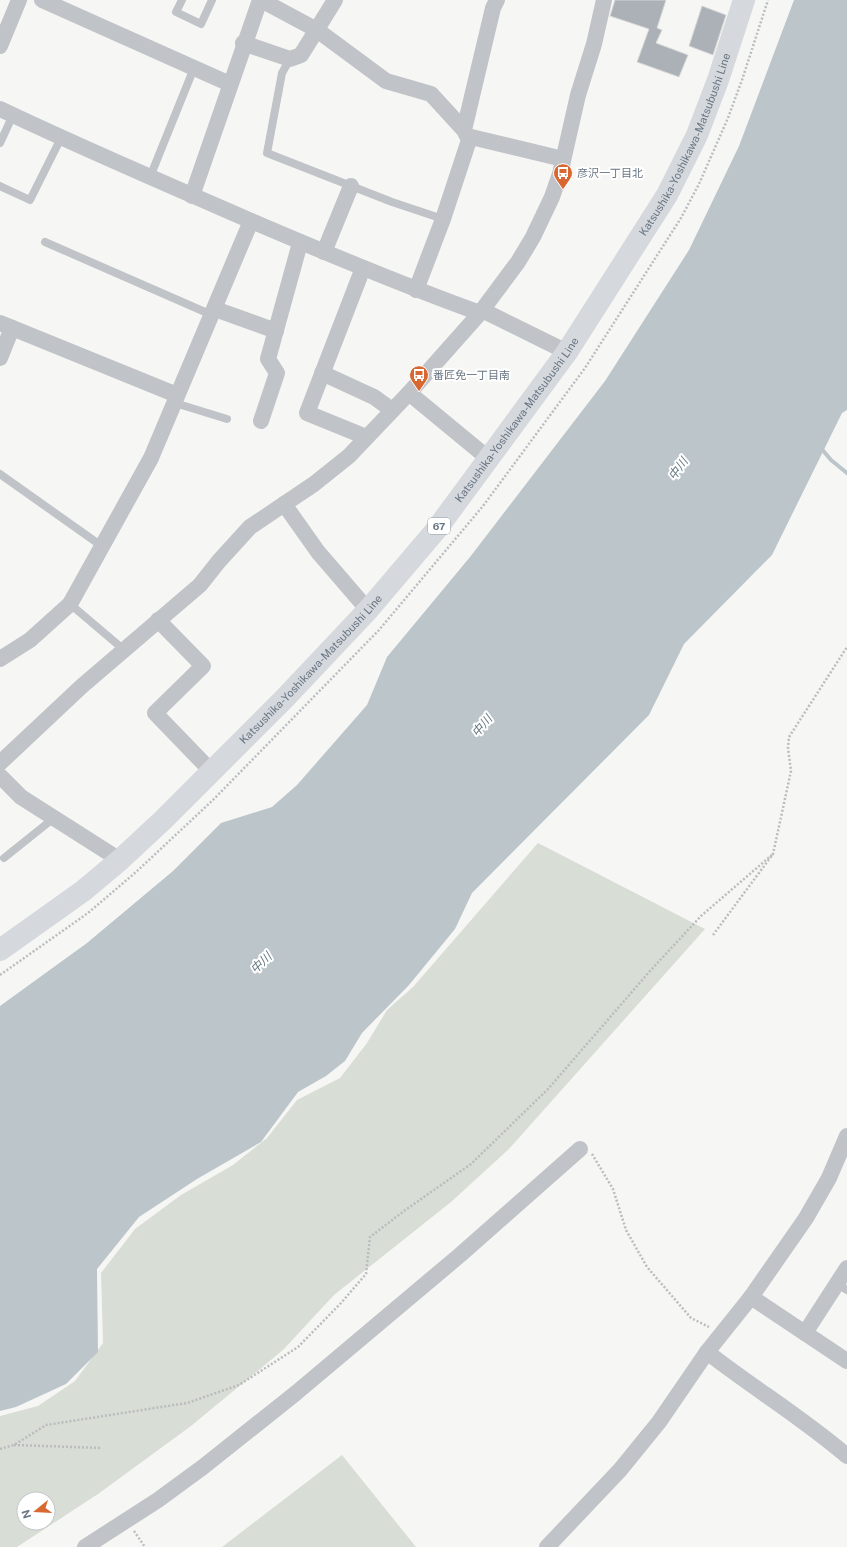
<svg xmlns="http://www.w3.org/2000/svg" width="847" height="1547" font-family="'Public Sans','Noto Sans JP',sans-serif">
<rect width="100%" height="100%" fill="#f6f7f4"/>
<!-- green -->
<g fill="#d8ddd5" fill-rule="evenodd">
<path d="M538 843 705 929 509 1149 451 1202 334 1295 283 1350 191 1426 98 1494 17 1547H0V1416L38 1406 75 1381 103 1343 101 1273 135 1229 181 1195 233 1165 267 1138 297 1100 340 1078 367 1043 387 1010 413 987ZM24 1499H48V1523H24Z"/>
<path d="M342 1455 416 1547H222Z"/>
</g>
<!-- water -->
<path fill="#bcc5ca" d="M794 0H847V410L842 413 772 555 684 644 649 715 472 893 455 929 409 985 362 1033 345 1061 326 1076 298 1092 261 1142 197 1179 139 1217 97 1269 98 1352 66 1384 16 1407 0 1411V1006L87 943 173 871 221 823 272 807 297 785 367 705 387 657 470 557 605 381 689 250 739 146Z"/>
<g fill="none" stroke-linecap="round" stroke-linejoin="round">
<!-- stream -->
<path stroke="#bcc5ca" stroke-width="4" d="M820 447 831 460 847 473"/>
</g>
<!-- building -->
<g fill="#abb1b7" stroke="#d8d8d6">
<path d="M615 0H666L657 28 662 30 656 43 688 55 679 77 637 62 649 29 610 16Z"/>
<path d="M702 6 726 15 713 55 689 46Z"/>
</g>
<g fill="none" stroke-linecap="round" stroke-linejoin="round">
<!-- path -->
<g stroke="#babcbf" stroke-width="2.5" stroke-dasharray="2 2" stroke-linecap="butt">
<path d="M713 935 773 854 791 771 788 748 789 737 847 647"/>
<path d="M0 975 88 913 136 872 213 800 379 630 483 506 585 368 681 218 699 184 728 118 742 80 768 0"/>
<path d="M592 1154 613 1189 626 1230 647 1267 691 1318 709 1327"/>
<path d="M14 1445 102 1448"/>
<path d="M0 1449 14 1445 46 1425 187 1403 239 1385 298 1347 341 1303 366 1274 370 1237 404 1211 471 1164 548 1089 650 971 701 916 773 854"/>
<path d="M134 1531 145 1547"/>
</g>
<!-- service -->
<g stroke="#c0c3c7" stroke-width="8">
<path d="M182 0 176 12 201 24 212 0"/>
<path d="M290 59 282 73 267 153 392 202 443 219"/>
<path d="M0 143 13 115"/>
<path d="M150 177 194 68"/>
<path d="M0 186 30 200 61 138"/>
<path d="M45 242 212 315"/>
<path d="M175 403 227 419"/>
<path d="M0 474 103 547"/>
<path d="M70 604 123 649"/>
<path d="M4 858 54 818"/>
<path d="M837 1284 847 1290"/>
</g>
<!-- minor -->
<g stroke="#c0c3c7" stroke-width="16">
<path d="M42 0 230 84"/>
<path d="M261 0 317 30 386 81 431 94 464 130 467 136 563 159"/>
<path d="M243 43 290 59 301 55 335 0"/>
<path d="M0 46 19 0"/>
<path d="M0 109C82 148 166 184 249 220 326 253 402 285 480 313"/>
<path d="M464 130 493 8 497 0"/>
<path d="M192 196 260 0"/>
<path d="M324 252 351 186"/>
<path d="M363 268 307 413 366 437"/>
<path d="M416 290 443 219 470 137"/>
<path d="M215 309 276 331"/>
<path d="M482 310 567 352"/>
<path d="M0 323 177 395"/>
<path d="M0 358 12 328"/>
<path d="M322 373 374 397 392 410"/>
<path d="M409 393 489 459"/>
<path d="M261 421 277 373 268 359 300 243"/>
<path d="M284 504 318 552 368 610"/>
<path d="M158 620 203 666 155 713 212 772"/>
<path d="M0 659 30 640 70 604 151 458 251 221"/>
<path d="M0 763 82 686 200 585 219 561 250 527 314 484 349 456 409 393 480 313 518 262 533 237 552 197 560 174 578 95 594 44 604 0"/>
<path d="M0 776 21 797 120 860"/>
<path d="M751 1297 847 1361"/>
<path d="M805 1333 847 1268"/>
<path d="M707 1352C753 1388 803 1418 847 1456"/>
<path d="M85 1547 158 1500 203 1467 296 1393 460 1255 580 1149"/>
<path d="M547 1547 620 1470 659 1422 707 1352 751 1297 806 1218 829 1178 847 1136"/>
</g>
<!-- primary -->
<path stroke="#d5d8dc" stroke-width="22" id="s1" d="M0 950 83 891 120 860 163 820 285 698 368 610 436 530 567 352 667 195 697 135 718 80 744 0"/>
</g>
<!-- icons -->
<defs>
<symbol id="bus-pin" viewBox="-11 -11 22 30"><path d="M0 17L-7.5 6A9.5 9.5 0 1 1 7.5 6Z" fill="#d86732" stroke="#fff"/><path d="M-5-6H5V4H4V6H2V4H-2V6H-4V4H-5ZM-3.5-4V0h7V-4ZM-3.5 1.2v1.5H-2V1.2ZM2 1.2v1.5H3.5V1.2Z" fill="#fff"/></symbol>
</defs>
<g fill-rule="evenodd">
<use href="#bus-pin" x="552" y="162" width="22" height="30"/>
<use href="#bus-pin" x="408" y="364" width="22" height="30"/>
</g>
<g text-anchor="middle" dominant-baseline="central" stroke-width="4" stroke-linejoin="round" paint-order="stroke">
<!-- shield labels -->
<rect fill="#fff" stroke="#959ea8" stroke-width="1" x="428" y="518" width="22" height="16" rx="3"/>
<g font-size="10" font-weight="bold" fill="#687583">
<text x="439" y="526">67</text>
</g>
<!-- street labels -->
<g font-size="11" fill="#687583" stroke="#fff">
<text stroke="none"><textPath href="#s1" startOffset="1068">Katsushika-Yoshikawa-Matsubushi Line</textPath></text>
<text stroke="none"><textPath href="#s1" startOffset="744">Katsushika-Yoshikawa-Matsubushi Line</textPath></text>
<text stroke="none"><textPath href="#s1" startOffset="420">Katsushika-Yoshikawa-Matsubushi Line</textPath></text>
</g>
<!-- poi labels -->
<g font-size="11" fill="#687583" stroke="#fff" text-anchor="start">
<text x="577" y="173">彦沢一丁目北</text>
<text x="433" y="375">番匠免一丁目南</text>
</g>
<!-- water labels -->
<g font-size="12" font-style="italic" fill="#63757f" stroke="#fff">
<text transform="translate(678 469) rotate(-54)">中川</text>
<text transform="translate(482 726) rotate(-50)">中川</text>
<text transform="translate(261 963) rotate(-44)">中川</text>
</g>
</g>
<!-- north arrow -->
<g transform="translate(36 1511) rotate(252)"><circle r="19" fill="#ffffff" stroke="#c3c8cd"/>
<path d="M0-3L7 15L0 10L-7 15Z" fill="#d86732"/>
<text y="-6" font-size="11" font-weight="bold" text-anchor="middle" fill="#687583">N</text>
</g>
</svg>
